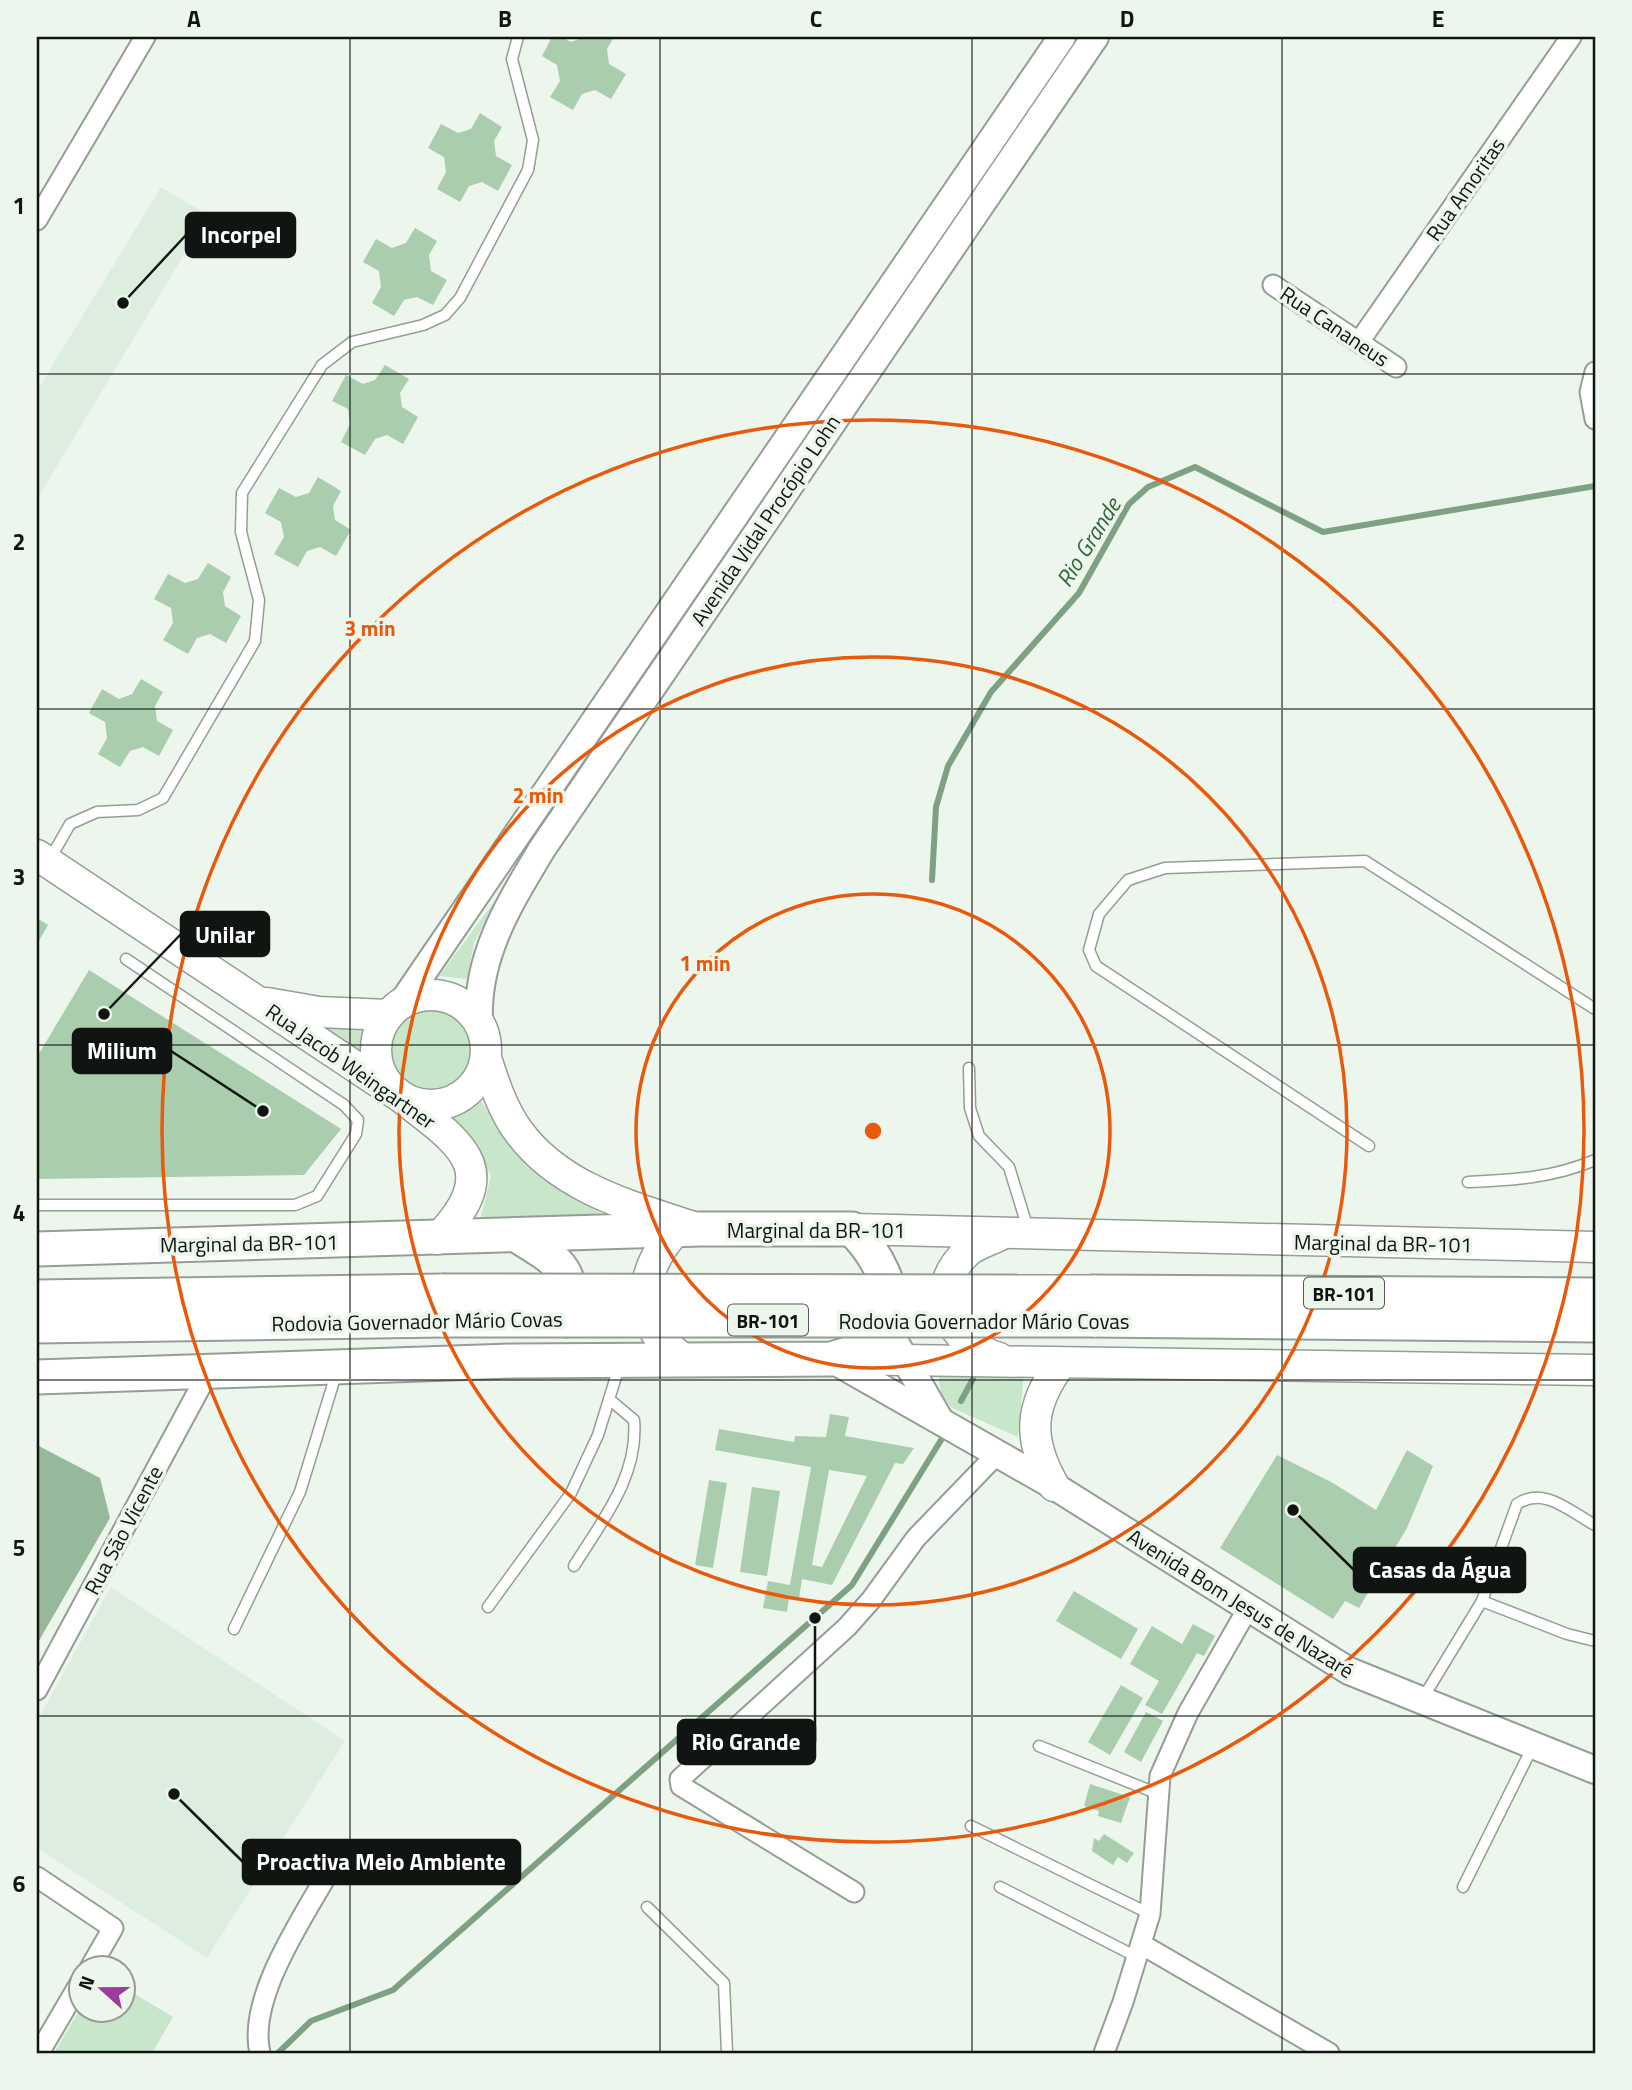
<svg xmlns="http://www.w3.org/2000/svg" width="1632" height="2090" font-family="'Titillium Web',sans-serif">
<rect width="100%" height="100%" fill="#ecf6ec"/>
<!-- built -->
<g fill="#ddeede">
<path d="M161 187 208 215 37 499V391Z"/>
<path d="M111 1587 345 1741 207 1958 37 1848V1721Z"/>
</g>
<!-- green -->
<g fill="#c7e6ca">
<path d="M497 898 474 943 467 979 439 976Z"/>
<circle cx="433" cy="1049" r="43"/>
<path d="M308 1024 370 1027 364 1050 366 1060Z"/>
<path d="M477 1095C514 1152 547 1179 604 1215L480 1221 491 1176 472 1141 446 1115 466 1108Z"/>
<path d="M938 1372 1024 1373 1018 1437 952 1408 941 1395Z"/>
<path d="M123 1987 173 2017 152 2053H54L80 2009 122 2010Z"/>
</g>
<!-- forest -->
<path fill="#97b99b" d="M37 1445 100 1478 110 1518 37 1644Z"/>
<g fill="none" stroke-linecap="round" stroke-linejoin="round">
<!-- stream -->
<g stroke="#7fa183" stroke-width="6">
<path d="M932 880 936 807 948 766 991 692 1079 593 1129 504 1148 487 1195 467 1323 532 1595 486"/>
<path d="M961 1401 973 1379"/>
<path d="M278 2053 311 2021 393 1990 852 1585 946 1432"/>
</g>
</g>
<!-- building -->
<g fill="#aacdae" fill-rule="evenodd">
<path d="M552 37H562L571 42 585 37H614L607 49 609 64 626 74 611 99 595 90 582 94 573 110 550 97 560 81 557 65 542 56Z"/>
<path d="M480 113 502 127 494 141 496 156 512 165 498 191 482 182 469 186 460 202 437 189 446 172 444 157 428 148 441 124 458 133 471 129Z"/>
<path d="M415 228 437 241 429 255 431 271 447 280 433 305 417 297 404 300 394 316 372 303 381 287 379 271 363 262 376 239 392 248 406 243Z"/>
<path d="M385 365 409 379 400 393 402 407 418 417 403 444 387 435 375 439 365 455 341 442 350 424 348 409 332 401 346 375 363 384 375 380Z"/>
<path d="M318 477 341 491 333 506 335 520 351 530 336 556 320 547 307 551 298 567 274 554 284 537 281 522 265 513 279 488 296 497 309 493Z"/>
<path d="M208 563 231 577 223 592 225 606 241 616 226 643 210 634 197 638 188 654 163 640 173 623 171 608 154 599 168 574 185 583 198 579Z"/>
<path d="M141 679 163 692 155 706 157 721 173 730 159 756 143 747 130 751 120 767 98 754 107 738 105 722 89 713 102 689 119 699 132 694Z"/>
<path d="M37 918 48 925 37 944Z"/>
<path d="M89 970 341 1129 304 1175 37 1179V1057Z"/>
<path d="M830 1414 849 1417 845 1436 914 1448 903 1464 895 1463 832 1585 802 1579 799 1599 789 1598 787 1612 763 1608 768 1581 790 1585 811 1467 715 1450 719 1429 794 1442 795 1436 826 1437ZM829 1470 867 1476 822 1567 812 1565Z"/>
<path d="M1407 1450 1433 1466 1407 1528 1359 1608 1345 1601 1333 1619 1220 1548 1277 1455 1333 1483 1376 1510Z"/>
<path d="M709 1480 727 1483 713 1568 695 1565Z"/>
<path d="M752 1487 780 1491 767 1576 740 1572Z"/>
<path d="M1074 1591 1138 1629 1121 1659 1056 1621Z"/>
<path d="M1193 1624 1215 1636 1204 1656 1197 1653 1162 1714 1145 1705 1159 1681 1130 1664 1152 1626 1182 1644Z"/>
<path d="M1121 1685 1143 1698 1110 1755 1088 1742Z"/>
<path d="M1146 1712 1163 1721 1141 1762 1124 1752Z"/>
<path d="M1090 1784 1130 1797 1121 1823 1098 1816 1099 1811 1084 1806Z"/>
<path d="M1104 1834 1134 1853 1127 1863 1118 1857 1113 1865 1092 1851 1094 1838 1099 1841Z"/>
</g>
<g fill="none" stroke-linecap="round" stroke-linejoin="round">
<defs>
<g id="lane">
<path d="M50 859 70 824 97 812 138 810 163 798 255 641 259 600 241 532 242 493 322 365 352 342 423 325 445 315 460 298 528 170 533 140 512 59 518 37"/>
<path d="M969 1068 970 1108 979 1136 1009 1167 1028 1229"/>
<path d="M1369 1146 1096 966 1089 950 1099 914 1128 880 1165 868 1365 861 1595 1009"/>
<path d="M1468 1182C1513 1180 1553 1178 1595 1160"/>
<path d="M37 1205H295L317 1196 356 1134 358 1120 344 1105 126 959"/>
<path d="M574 1566C602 1521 639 1476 634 1420L609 1399"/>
<path d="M1482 1601 1567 1634 1595 1641"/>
<path d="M488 1607 571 1493 598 1435 619 1367"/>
<path d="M234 1629 300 1492 337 1371"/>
<path d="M1423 1698 1482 1601 1517 1504C1544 1486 1569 1511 1595 1525"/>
<path d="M1039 1746 1156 1793"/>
<path d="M971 1826 1150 1914"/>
<path d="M1000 1887 1137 1957"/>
<path d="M1463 1887 1533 1746"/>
<path d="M647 1907 724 1983 727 2053"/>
</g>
<g id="street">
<path d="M37 220 145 37"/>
<path d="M1273 285 1396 367"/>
<path d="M1359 342 1571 37"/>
<path d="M1595 372 1590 392 1595 419"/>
<path d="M37 1690 209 1371"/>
<path d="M37 1877 113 1928 90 1968"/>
<path d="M854 1892 681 1786 680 1779 847 1627 871 1600 916 1538 998 1453"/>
<path d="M1141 1944 1329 2053"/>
<path d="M39 2053 80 1983"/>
<path d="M260 2053C247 1999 302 1919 328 1873"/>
<path d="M1104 2053 1123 2002 1150 1914 1160 1776 1188 1713 1247 1610"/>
</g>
<g id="secondary">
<path d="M402 1003 1062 37"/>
<path d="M479 1022C476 956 509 904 542 849L1095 37"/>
<path d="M896 1344 938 1417"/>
<path d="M831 1359 1054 1486 1349 1671 1595 1770"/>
</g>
<g id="primary">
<path d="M37 855 401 1097C461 1144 505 1169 437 1239"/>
<circle cx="431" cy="1050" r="55"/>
<path d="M267 1003 319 1012 388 1015"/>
<path d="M486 1058C494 1083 503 1111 519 1132 560 1188 630 1206 693 1227"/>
<path d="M852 1229 1595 1247"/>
<path d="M676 1230C651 1257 636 1293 654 1329 660 1342 674 1351 684 1360"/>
<path d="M999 1358C948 1343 925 1291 967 1252 976 1244 991 1240 1002 1234"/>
<path d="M836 1359 1595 1370"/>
<path d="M1054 1486C1027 1439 1029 1406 1061 1363"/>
</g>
<g id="highway">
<path d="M518 1236C558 1261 577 1269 566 1320"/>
<path d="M37 1249 701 1229H852C874 1250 901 1294 887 1327 879 1346 849 1354 831 1359L513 1361 37 1377"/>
<path d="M1093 1292 1595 1295"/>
<path d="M37 1297 443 1291"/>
<path d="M1093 1320 1595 1325"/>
<path d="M37 1326 443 1320"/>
</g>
</defs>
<!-- lane casing -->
<use href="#lane" stroke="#949e95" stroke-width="13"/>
<!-- street casing -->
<use href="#street" stroke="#949e95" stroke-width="23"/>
<!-- secondary casing -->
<use href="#secondary" stroke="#949e95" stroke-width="30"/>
<!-- primary casing -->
<use href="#primary" stroke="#949e95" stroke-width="33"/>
<!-- highway casing -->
<use href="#highway" stroke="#949e95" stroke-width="37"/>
<!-- lane -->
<use href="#lane" stroke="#fff" stroke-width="10"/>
<!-- street -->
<use href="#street" stroke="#fff" stroke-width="19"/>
<!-- secondary -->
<use href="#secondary" stroke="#fff" stroke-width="26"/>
<!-- primary -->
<use href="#primary" stroke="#fff" stroke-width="30"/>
<!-- highway -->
<use href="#highway" stroke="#fff" stroke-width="33"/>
<defs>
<g id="highway-bridge">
<path d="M443 1291 1093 1292"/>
<path d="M443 1320H1093"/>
</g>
</defs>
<!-- highway-bridge casing -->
<use href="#highway-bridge" stroke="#949e95" stroke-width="37" stroke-linecap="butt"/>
<!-- highway-bridge -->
<use href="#highway-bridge" stroke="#fff" stroke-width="33"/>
</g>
<!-- grid -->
<path fill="none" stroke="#111511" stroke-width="2" stroke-opacity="0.55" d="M350 37V2053M660 37V2053M972 37V2053M1282 37V2053M37 374H1595M37 709H1595M37 1045H1595M37 1380H1595M37 1716H1595"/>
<!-- distance rings -->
<g fill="none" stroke="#e8590c" stroke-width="3.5">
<circle cx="873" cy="1131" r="237"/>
<circle cx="873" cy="1131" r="474"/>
<circle cx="873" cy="1131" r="711"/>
</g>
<g text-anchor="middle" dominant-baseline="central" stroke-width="7" stroke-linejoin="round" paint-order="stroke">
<!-- shield labels -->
<g fill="#ecf6ec" stroke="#535853" stroke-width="2">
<rect x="1304" y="1277.5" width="80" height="31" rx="5"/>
<rect x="728" y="1304.5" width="80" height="31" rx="5"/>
</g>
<g font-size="19" font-weight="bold" fill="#111511">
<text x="1344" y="1293">BR-101</text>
<text x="768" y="1320">BR-101</text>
</g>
<!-- street labels -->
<g font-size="21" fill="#111511" stroke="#ecf6ec">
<text transform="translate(1465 189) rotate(-55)">Rua Amoritas</text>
<text transform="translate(1335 326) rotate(34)">Rua Cananeus</text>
<text transform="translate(765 520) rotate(-56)">Avenida Vidal Procópio Lohn</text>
<text transform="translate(351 1066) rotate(35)">Rua Jacob Weingartner</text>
<text x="816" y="1230">Marginal da BR-101</text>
<text transform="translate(249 1243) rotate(-1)">Marginal da BR-101</text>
<text transform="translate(1383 1243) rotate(1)">Marginal da BR-101</text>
<text transform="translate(417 1321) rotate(-1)">Rodovia Governador Mário Covas</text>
<text x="984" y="1321">Rodovia Governador Mário Covas</text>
<text transform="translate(123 1530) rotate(-62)">Rua São Vicente</text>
<text transform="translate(1241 1603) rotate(32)">Avenida Bom Jesus de Nazaré</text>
</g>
<!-- water labels -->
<g font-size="23" font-style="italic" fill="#32643a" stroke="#ecf6ec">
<text transform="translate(1088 542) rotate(-58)">Rio Grande</text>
</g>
</g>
<circle cx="873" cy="1131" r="10" fill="#e8590c" stroke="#ecf6ec" stroke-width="3.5"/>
<g font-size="21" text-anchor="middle" font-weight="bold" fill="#e8590c" stroke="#ecf6ec" stroke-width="7" stroke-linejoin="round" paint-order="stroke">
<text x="370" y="636">3 min</text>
<text x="538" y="803">2 min</text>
<text x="705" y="971">1 min</text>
</g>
<!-- callouts -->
<path fill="none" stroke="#111511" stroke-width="2.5" d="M123 303L186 235M104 1014L181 934M263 1111L171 1051M1293 1510L1354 1570M815 1618L815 1742M174 1794L243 1862"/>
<g fill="#111511" stroke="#ecf6ec" stroke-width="2.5">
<circle cx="123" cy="303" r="7"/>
<circle cx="104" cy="1014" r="7"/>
<circle cx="263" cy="1111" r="7"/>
<circle cx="1293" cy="1510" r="7"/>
<circle cx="815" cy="1618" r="7"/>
<circle cx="174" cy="1794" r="7"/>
</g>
<g fill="#111511" stroke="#111511" stroke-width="2.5">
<rect x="186" y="213" width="109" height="44" rx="7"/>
<rect x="181" y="912" width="88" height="44" rx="7"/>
<rect x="73" y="1029" width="98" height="44" rx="7"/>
<rect x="1354" y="1548" width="171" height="44" rx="7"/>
<rect x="678" y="1720" width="137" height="44" rx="7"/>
<rect x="243" y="1840" width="277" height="44" rx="7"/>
</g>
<g font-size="23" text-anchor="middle" font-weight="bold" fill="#fff">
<text x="241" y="243">Incorpel</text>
<text x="225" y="943">Unilar</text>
<text x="122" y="1059">Milium</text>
<text x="1440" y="1578">Casas da Água</text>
<text x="746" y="1750">Rio Grande</text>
<text x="381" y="1870">Proactiva Meio Ambiente</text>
</g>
<!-- border -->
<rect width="1632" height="2090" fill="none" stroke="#ecf6ec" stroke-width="77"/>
<!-- north arrow -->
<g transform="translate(102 1989) rotate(291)"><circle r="33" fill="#ecf6ec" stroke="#949c94" stroke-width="2"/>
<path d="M0-5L12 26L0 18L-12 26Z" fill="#9e399d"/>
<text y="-10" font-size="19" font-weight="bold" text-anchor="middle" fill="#111511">N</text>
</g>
<rect x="38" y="38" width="1556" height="2014" fill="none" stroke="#111511" stroke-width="2.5"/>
<g font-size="23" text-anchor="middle" font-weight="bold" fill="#111511">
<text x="194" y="27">A</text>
<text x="505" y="27">B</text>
<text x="816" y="27">C</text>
<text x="1127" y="27">D</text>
<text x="1438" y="27">E</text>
<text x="19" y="214">1</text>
<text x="19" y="550">2</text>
<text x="19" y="885">3</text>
<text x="19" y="1221">4</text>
<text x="19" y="1556">5</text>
<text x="19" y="1892">6</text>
</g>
</svg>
